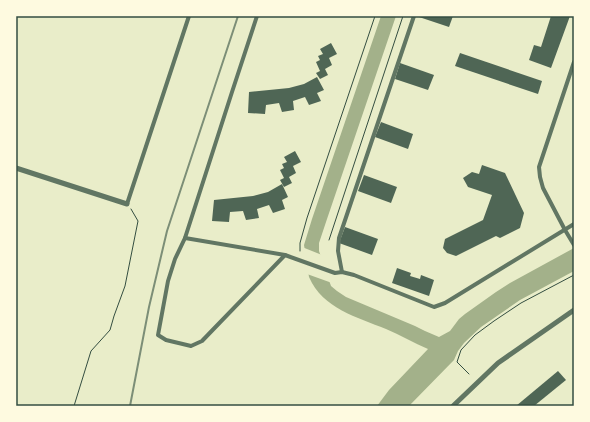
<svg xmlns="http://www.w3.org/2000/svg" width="590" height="422" font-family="Overpass,sans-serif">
<rect width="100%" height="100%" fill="#e9edc9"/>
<!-- water -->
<path fill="#a3b18a" d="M381 16H396L327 219 319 243V251L331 286 337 291 346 297 415 326 425 331 439 337 450 331 459 319 465 314 496 292 510 283 574 248V271L520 300 481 327 464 343 458 351 454 360 409 406H377L389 390 428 349C414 343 400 335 386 329 357 317 323 309 309 277L304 245 312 219Z"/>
<!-- pier -->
<path fill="#e9edc9" d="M302 247 322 255 332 283 307 274Z"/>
<!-- building -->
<g fill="#4f6655">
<path d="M416 16H453L449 27Z"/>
<path d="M551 16H570L551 68 529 60 534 45 541 47Z"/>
<path d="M331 43 337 54 329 58 332 65 325 69 328 75 320 79 316 73 320 71 316 62 320 60 318 56 323 54 320 49Z"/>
<path d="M460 53 542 81 538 94 455 66Z"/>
<path d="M400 63 434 75 428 90 395 79Z"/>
<path d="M317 77 324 90 317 93 321 101 309 105 305 97 293 101 294 110 282 112 279 103 266 105 265 114 248 113 249 92 289 88 304 84Z"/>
<path d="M381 122 413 134 408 149 375 137Z"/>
<path d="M295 151 301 162 293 166 296 173 289 177 292 183 284 187 280 180 284 178 280 170 284 168 282 164 287 162 284 157Z"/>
<path d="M482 165 505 173 524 213 520 228 500 238 496 236 456 256 447 253 443 248 445 239 483 220 492 195 468 187 463 178 472 172 479 174Z"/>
<path d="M364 175 397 187 391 203 358 191Z"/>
<path d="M282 184 288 197 282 200 285 209 273 213 269 205 257 209 259 218 246 220 243 211 230 212 229 222 212 221 214 200 253 196 268 192Z"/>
<path d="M345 227 378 239 372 255 339 243Z"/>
<path d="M397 268 411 273 410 276 420 279 421 275 434 280 429 296 392 283Z"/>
<path d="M558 371 566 380 534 406H516Z"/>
</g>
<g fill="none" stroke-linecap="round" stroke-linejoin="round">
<!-- path -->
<g stroke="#344e41" stroke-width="1">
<path d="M329 240 403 16"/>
<path d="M300 251V243L307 218 375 16"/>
<path d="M469 374 457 362 461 350 475 335 494 321 521 303 574 275"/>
<path d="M74 406 91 351 110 330 114 316 125 286 138 221 131 209"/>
</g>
<!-- minor -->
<g stroke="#617663" stroke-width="4">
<path d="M257 16 232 92 185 238 175 259 168 281 158 335 166 340 191 346 202 341 285 255"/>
<path d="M574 62 539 167 540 177 543 188 565 230 574 245"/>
<path d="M127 204 189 16"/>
<path d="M185 238 285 255 335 273 342 272 354 275 434 307 445 303 574 224"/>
<path d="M342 272 338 251 339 238 414 16"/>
</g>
<!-- tertiary -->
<g stroke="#617663" stroke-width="5">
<path d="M16 168 127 204"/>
<path d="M453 406 498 363 574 310"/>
</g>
<!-- rail -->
<path stroke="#7c8e77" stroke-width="2" d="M130 406 149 307 167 231 238 16"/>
</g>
<!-- border -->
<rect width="590" height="422" fill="none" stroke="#fefae0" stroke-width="34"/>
<rect x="17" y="17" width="556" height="388" fill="none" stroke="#344e41" stroke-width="1.5"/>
</svg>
